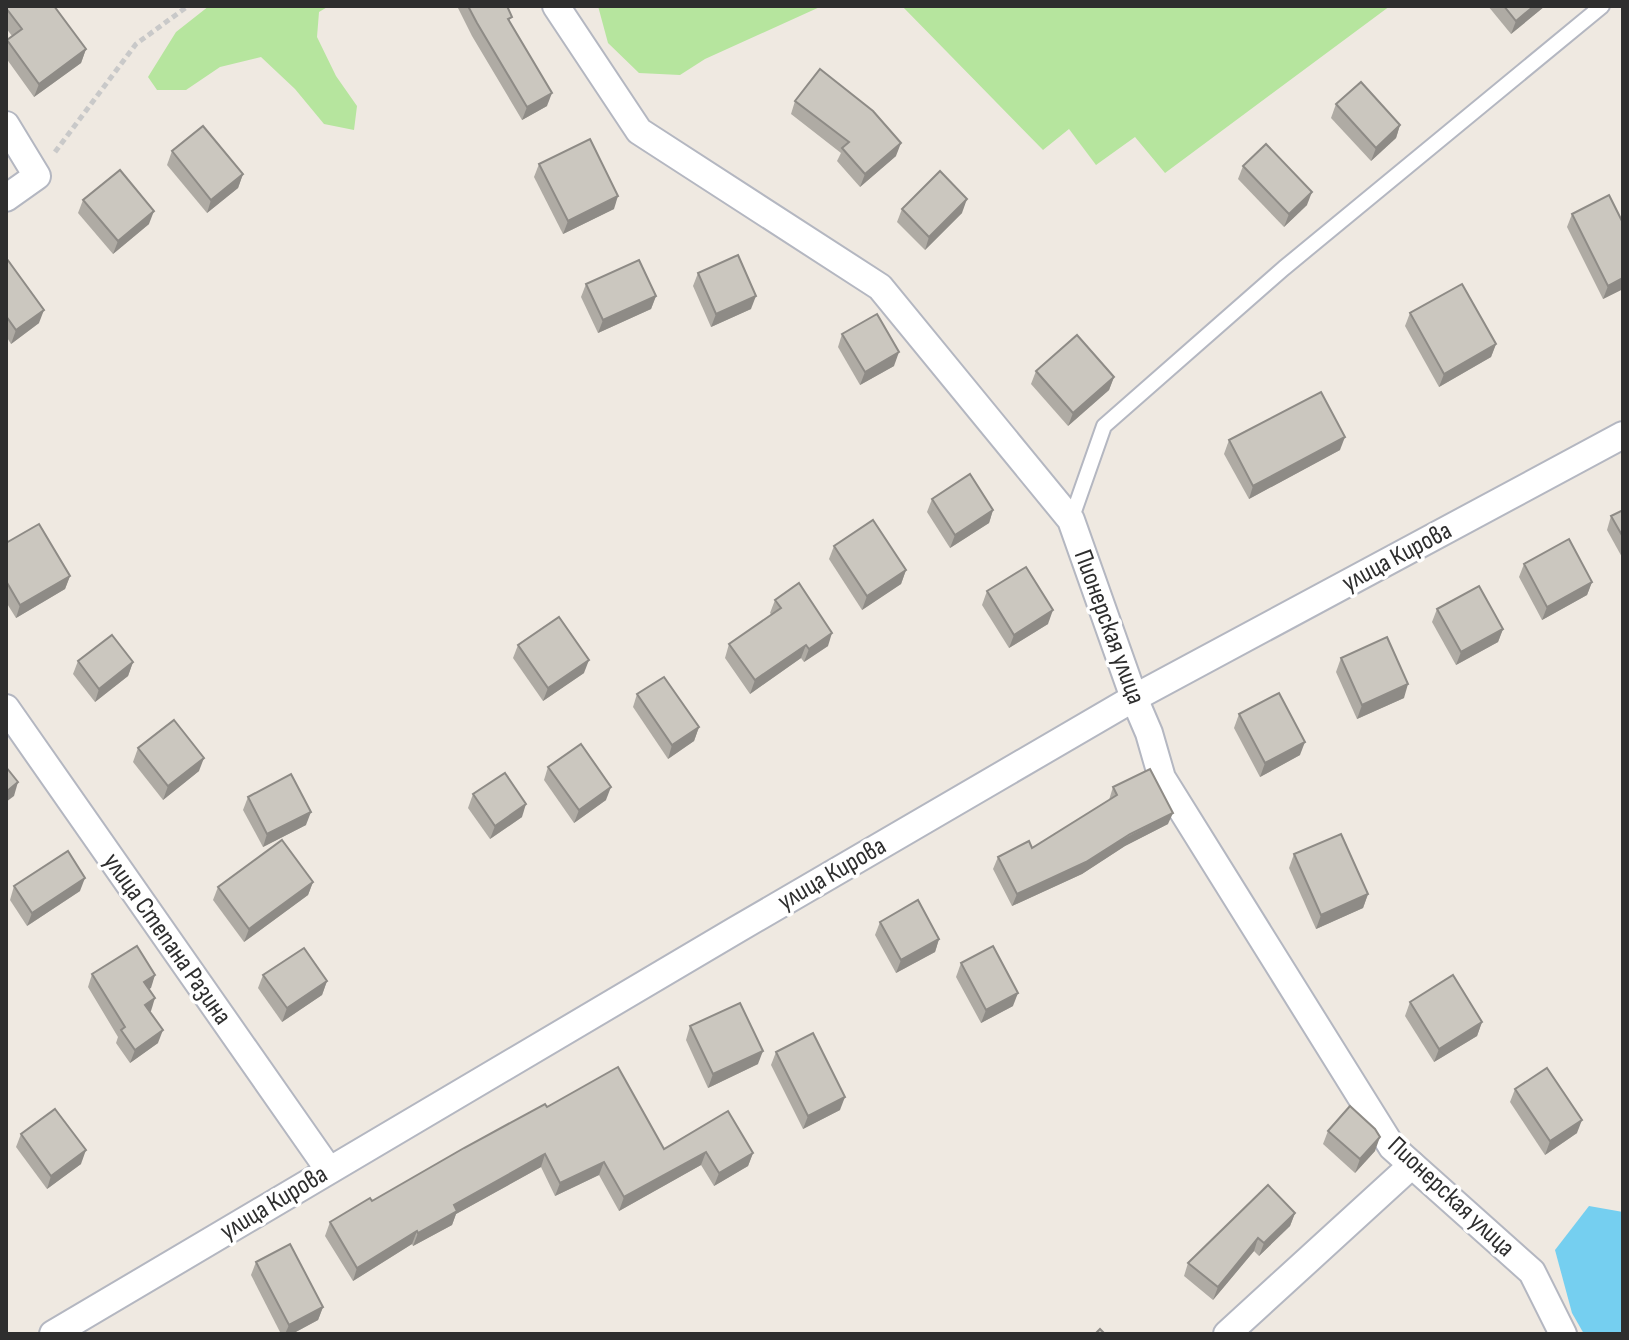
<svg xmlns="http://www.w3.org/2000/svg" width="1629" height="1340" font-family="'Sofia Sans Condensed',sans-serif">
<rect width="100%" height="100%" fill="#efe9e1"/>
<!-- green -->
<g fill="#b6e59e">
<path d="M209 6H329L319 12 317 37 336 76 357 106 354 130 324 124 295 89 261 57 220 67 186 90H157L148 77 176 32Z"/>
<path d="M598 6H822L705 59 680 75 639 73 608 43Z"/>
<path d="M902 6H1390L1165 173 1135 137 1096 165 1069 129 1043 150Z"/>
</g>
<!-- water -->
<path fill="#75cff0" d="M1589 1206 1623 1212V1334H1584L1572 1313 1555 1250Z"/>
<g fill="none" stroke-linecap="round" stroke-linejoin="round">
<defs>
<path id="service" d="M1071 520 1104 426 1284 268 1602 6"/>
<g id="minor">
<path d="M556 6 639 131 880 287 1071 520 1134 698 1149 733 1162 778 1392 1147 1532 1272 1563 1334"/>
<path d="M6 125 37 176 6 198"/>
<path d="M6 708 329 1170"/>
<path d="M53 1334 736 930 1134 698 1623 435"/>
<path d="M1227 1334 1412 1165"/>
</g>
</defs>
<!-- service casing -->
<use href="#service" stroke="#b4b7c1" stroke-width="18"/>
<!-- minor casing -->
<use href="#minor" stroke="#b4b7c1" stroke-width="30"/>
<!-- path -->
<path stroke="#c9c9c9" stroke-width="5" stroke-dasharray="6 4" stroke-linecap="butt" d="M55 152 136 44 188 6"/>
<!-- service -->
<use href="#service" stroke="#fff" stroke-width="14"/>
<!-- minor -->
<use href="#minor" stroke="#fff" stroke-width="26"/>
</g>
<!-- wall -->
<g fill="#afaba4">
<path d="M6 6 86 49 81 63 34 97 6 58V43L7 40 12 36 6 28Z"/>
<path d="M457 6H507L510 22 547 106 522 120 472 36Z"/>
<path d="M1488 6H1545L1511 34Z"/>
<path d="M795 101 896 156 860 187 837 161 841 153 791 114Z"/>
<path d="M1336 104 1400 125 1396 138 1371 161 1331 118Z"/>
<path d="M172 151 243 174 238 188 207 213 167 165Z"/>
<path d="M539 164 614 209 563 234 534 177Z"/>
<path d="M1243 166 1307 205 1284 227 1238 179Z"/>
<path d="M83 200 149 224 113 254 78 213Z"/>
<path d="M902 209 962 213 925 250 897 222Z"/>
<path d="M1572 214 1623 289 1603 299 1567 227Z"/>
<path d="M6 261 39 323 11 344 6 336Z"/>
<path d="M698 273 751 309 711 327 693 286Z"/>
<path d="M586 284 656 296 651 309 598 333 581 297Z"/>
<path d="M1410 313 1496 344 1491 357 1439 387 1405 326Z"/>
<path d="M842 334 894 366 860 385 838 347Z"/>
<path d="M1036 371 1114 377 1109 390 1068 426 1031 384Z"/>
<path d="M1229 440 1340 450 1249 499 1224 454Z"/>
<path d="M932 499 993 510 989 523 950 548 927 512Z"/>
<path d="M1623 510V559L1607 530 1611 516Z"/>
<path d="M6 543 70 576 65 589 16 618 6 602Z"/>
<path d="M834 546 906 570 901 584 862 610 829 559Z"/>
<path d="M1524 564 1592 582 1587 595 1542 620 1519 577Z"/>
<path d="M987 591 1048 624 1009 648 982 605Z"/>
<path d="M775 600 828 646 804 662 801 658 750 694 725 658 729 644 772 615 770 613Z"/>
<path d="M1437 609 1503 629 1498 642 1456 665 1432 622Z"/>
<path d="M518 645 584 673 543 701 513 658Z"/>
<path d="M1341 658 1404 698 1357 719 1336 672Z"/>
<path d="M78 661 133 662 128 676 95 702 73 674Z"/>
<path d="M637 694 699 727 694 741 668 759 633 707Z"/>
<path d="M1239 714 1300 755 1260 777 1234 728Z"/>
<path d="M138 748 199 771 163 800 133 762Z"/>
<path d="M548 767 606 800 574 823 544 780Z"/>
<path d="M1113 787 1168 824 1125 846 1082 874 1012 906 993 869 998 857 1032 848 1109 800Z"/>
<path d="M473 794 522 817 490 839 468 808Z"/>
<path d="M248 797 306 825 263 847 243 810Z"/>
<path d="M1294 854 1368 894 1363 908 1316 929 1289 868Z"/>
<path d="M313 882 308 895 244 942 213 900 218 887Z"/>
<path d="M14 886 80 891 27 926 10 900Z"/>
<path d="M880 922 939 939 935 952 896 973 875 935Z"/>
<path d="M961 963 1013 1006 981 1023 956 977Z"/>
<path d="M92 974 155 975 149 989 150 1011 158 1043 130 1063 116 1043 118 1037 88 987Z"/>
<path d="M263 975 327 981 322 995 282 1022 258 988Z"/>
<path d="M1410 1002 1482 1022 1477 1036 1434 1062 1405 1016Z"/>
<path d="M690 1026 758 1064 708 1088 686 1040Z"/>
<path d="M776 1052 840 1110 803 1129 771 1065Z"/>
<path d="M1515 1089 1577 1133 1545 1155 1510 1102Z"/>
<path d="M547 1107 664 1149 753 1153 748 1166 714 1186 701 1165 619 1211 599 1175 555 1196 541 1167 456 1214 452 1225 413 1246 412 1244 353 1281 325 1236 330 1222 372 1201Z"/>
<path d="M1328 1131 1375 1151 1355 1173 1323 1144Z"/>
<path d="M21 1134 81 1164 47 1189 16 1147Z"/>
<path d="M1295 1213 1290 1226 1259 1256 1254 1251 1213 1300 1184 1276 1188 1263Z"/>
<path d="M256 1262 323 1307 318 1320 292 1334H281L251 1275Z"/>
</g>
<!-- shaded-wall -->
<g fill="#8e8b86">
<path d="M1534 6H1545L1511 34 1516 21Z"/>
<path d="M86 49 81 63 34 97 39 84Z"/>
<path d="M552 93 547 106 522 120 527 107Z"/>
<path d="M1400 125 1396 138 1371 161 1376 148Z"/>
<path d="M901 143 896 156 860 187 865 174Z"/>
<path d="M243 174 238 188 207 213 211 200Z"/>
<path d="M1312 192 1307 205 1284 227 1289 214Z"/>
<path d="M618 196 614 209 563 234 568 221Z"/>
<path d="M967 199 962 213 925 250 929 237Z"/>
<path d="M154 211 149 224 113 254 118 241Z"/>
<path d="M1623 278V289L1603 299 1608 286Z"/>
<path d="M656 296 651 309 598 333 603 320Z"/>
<path d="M756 296 751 309 711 327 716 314Z"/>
<path d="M44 310 39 323 11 344 16 330Z"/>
<path d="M1496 344 1491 357 1439 387 1444 374Z"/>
<path d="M899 352 894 366 860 385 865 372Z"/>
<path d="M1114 377 1109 390 1068 426 1073 413Z"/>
<path d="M1345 437 1340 450 1249 499 1253 486Z"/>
<path d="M993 510 989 523 950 548 955 535Z"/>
<path d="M906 570 901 584 862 610 867 596Z"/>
<path d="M70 576 65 589 16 618 20 605Z"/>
<path d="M1592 582 1587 595 1542 620 1547 607Z"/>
<path d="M1053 610 1048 624 1009 648 1014 635Z"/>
<path d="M1503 629 1498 642 1456 665 1461 652Z"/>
<path d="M832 633 828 646 804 662 809 649Z"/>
<path d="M806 645 801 658 750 694 755 680Z"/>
<path d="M589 660 584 673 543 701 548 688Z"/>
<path d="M133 662 128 676 95 702 99 689Z"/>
<path d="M1408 684 1404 698 1357 719 1362 705Z"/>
<path d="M699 727 694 741 668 759 672 745Z"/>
<path d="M1305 742 1300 755 1260 777 1265 763Z"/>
<path d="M204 758 199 771 163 800 168 786Z"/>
<path d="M18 782 14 796 6 802V792Z"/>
<path d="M611 787 606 800 574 823 579 810Z"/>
<path d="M526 804 522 817 490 839 495 826Z"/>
<path d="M311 812 306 825 263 847 267 834Z"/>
<path d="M1173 813 1168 824 1125 846 1082 874 1012 906 1017 894Z"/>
<path d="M85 878 80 891 27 926 32 913Z"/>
<path d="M313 882 308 895 244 942 249 929Z"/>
<path d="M1368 894 1363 908 1316 929 1321 915Z"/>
<path d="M939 939 935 952 896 973 901 960Z"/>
<path d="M155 975 151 988 139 995 144 982Z"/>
<path d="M327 981 322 995 282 1022 287 1008Z"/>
<path d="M1018 993 1013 1006 981 1023 986 1010Z"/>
<path d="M155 998 151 1011 141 1018 145 1005Z"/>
<path d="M1482 1022 1477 1036 1434 1062 1439 1049Z"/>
<path d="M163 1030 158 1043 130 1063 135 1050Z"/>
<path d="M763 1051 758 1064 708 1088 713 1074Z"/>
<path d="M845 1097 840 1110 803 1129 808 1116Z"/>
<path d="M1582 1120 1577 1133 1545 1155 1550 1141Z"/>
<path d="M1380 1137 1375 1151 1355 1173 1360 1159Z"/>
<path d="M86 1150 81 1164 47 1189 51 1176Z"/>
<path d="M706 1152 701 1165 619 1211 624 1197Z"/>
<path d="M753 1153 748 1166 714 1186 719 1173Z"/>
<path d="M545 1154 541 1167 456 1214 452 1225 413 1246 418 1233 454 1205Z"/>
<path d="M604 1162 599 1175 555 1196 560 1183Z"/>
<path d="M1295 1213 1290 1226 1259 1256 1264 1243Z"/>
<path d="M417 1231 412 1244 353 1281 357 1268Z"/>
<path d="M1258 1238 1254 1251 1213 1300 1218 1287Z"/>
<path d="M323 1307 318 1320 292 1334H285L289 1325Z"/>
</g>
<!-- building -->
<g fill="#cbc7bf" stroke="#8e8b86" stroke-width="2">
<path d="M6 6H54L86 49 39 84 7 40 22 29 6 8Z"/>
<path d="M468 6H507L512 17 508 19 552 93 527 107 477 23Z"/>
<path d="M1504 6H1534L1516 21Z"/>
<path d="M820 69 873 111 901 143 865 174 842 148 849 142 795 101Z"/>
<path d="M1361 82 1400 125 1376 148 1336 104Z"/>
<path d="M203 126 243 174 211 200 172 151Z"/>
<path d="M590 139 618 196 568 221 539 164Z"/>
<path d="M1266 144 1312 192 1289 214 1243 166Z"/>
<path d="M120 170 154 211 118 241 83 200Z"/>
<path d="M940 171 967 199 929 237 902 209Z"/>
<path d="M1609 195 1623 223V278L1608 286 1572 214Z"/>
<path d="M738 255 756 296 716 314 698 273Z"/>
<path d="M7 259 44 310 16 330 6 316V261Z"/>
<path d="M639 260 656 296 603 320 586 284Z"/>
<path d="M1462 284 1496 344 1444 374 1410 313Z"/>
<path d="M877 314 899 352 865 372 842 334Z"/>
<path d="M1077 335 1114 377 1073 413 1036 371Z"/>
<path d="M1321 392 1345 437 1253 486 1229 440Z"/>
<path d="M970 474 993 510 955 535 932 499Z"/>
<path d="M1623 510V537L1611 516Z"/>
<path d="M873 520 906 570 867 596 834 546Z"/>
<path d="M39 524 70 576 20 605 6 581V543Z"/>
<path d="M1569 539 1592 582 1547 607 1524 564Z"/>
<path d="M1026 567 1053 610 1014 635 987 591Z"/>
<path d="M799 583 832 633 809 649 806 645 755 680 729 644 781 608 775 600Z"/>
<path d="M1479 586 1503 629 1461 652 1437 609Z"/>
<path d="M559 617 589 660 548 688 518 645Z"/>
<path d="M112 635 133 662 99 689 78 661Z"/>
<path d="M1387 637 1408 684 1362 705 1341 658Z"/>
<path d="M664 677 699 727 672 745 637 694Z"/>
<path d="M1279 693 1305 742 1265 763 1239 714Z"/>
<path d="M174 720 204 758 168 786 138 748Z"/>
<path d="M581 744 611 787 579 810 548 767Z"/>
<path d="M6 767 18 782 6 792Z"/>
<path d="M1150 769 1173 813 1130 834 1086 862 1017 894 998 857 1029 841 1032 848 1117 795 1113 787Z"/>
<path d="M505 773 526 804 495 826 473 794Z"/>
<path d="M291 774 311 812 267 834 248 797Z"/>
<path d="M1341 834 1368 894 1321 915 1294 854Z"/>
<path d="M282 840 313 882 249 929 218 887Z"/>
<path d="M68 851 85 878 32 913 14 886Z"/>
<path d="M918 900 939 939 901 960 880 922Z"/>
<path d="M137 946 155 975 144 982 155 998 145 1005 163 1030 135 1050 121 1030 125 1027 92 974Z"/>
<path d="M993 946 1018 993 986 1010 961 963Z"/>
<path d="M304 948 327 981 287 1008 263 975Z"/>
<path d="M1453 975 1482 1022 1439 1049 1410 1002Z"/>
<path d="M740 1003 763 1051 713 1074 690 1026Z"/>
<path d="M813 1033 845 1097 808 1116 776 1052Z"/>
<path d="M618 1067 664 1149 728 1111 753 1153 719 1173 706 1152 624 1197 604 1162 560 1183 545 1154 454 1205 457 1211 418 1233 417 1231 357 1268 330 1222 370 1198 372 1201 464 1148 545 1104 547 1107Z"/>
<path d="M1547 1068 1582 1120 1550 1141 1515 1089Z"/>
<path d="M1350 1106 1375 1129 1380 1137 1360 1159 1328 1131Z"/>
<path d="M55 1109 86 1150 51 1176 21 1134Z"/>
<path d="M1268 1185 1295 1213 1264 1243 1258 1238 1218 1287 1188 1263Z"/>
<path d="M290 1244 323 1307 289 1325 256 1262Z"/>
<path d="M1100 1329 1105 1334H1095Z"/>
</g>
<g text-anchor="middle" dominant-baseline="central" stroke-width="7" stroke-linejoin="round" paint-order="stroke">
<!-- street labels -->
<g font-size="26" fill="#2e2e2e" stroke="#fff">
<text transform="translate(1397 557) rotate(-28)">улица Кирова</text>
<text transform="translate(1109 627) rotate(70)">Пионерская улица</text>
<text transform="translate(832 874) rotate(-30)">улица Кирова</text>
<text transform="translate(167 939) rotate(55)">улица Степана Разина</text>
<text transform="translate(1451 1197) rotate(43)">Пионерская улица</text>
<text transform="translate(274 1203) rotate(-31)">улица Кирова</text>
</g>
</g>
<!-- border -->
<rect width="1629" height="1340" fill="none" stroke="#2e2e2e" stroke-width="16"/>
</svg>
